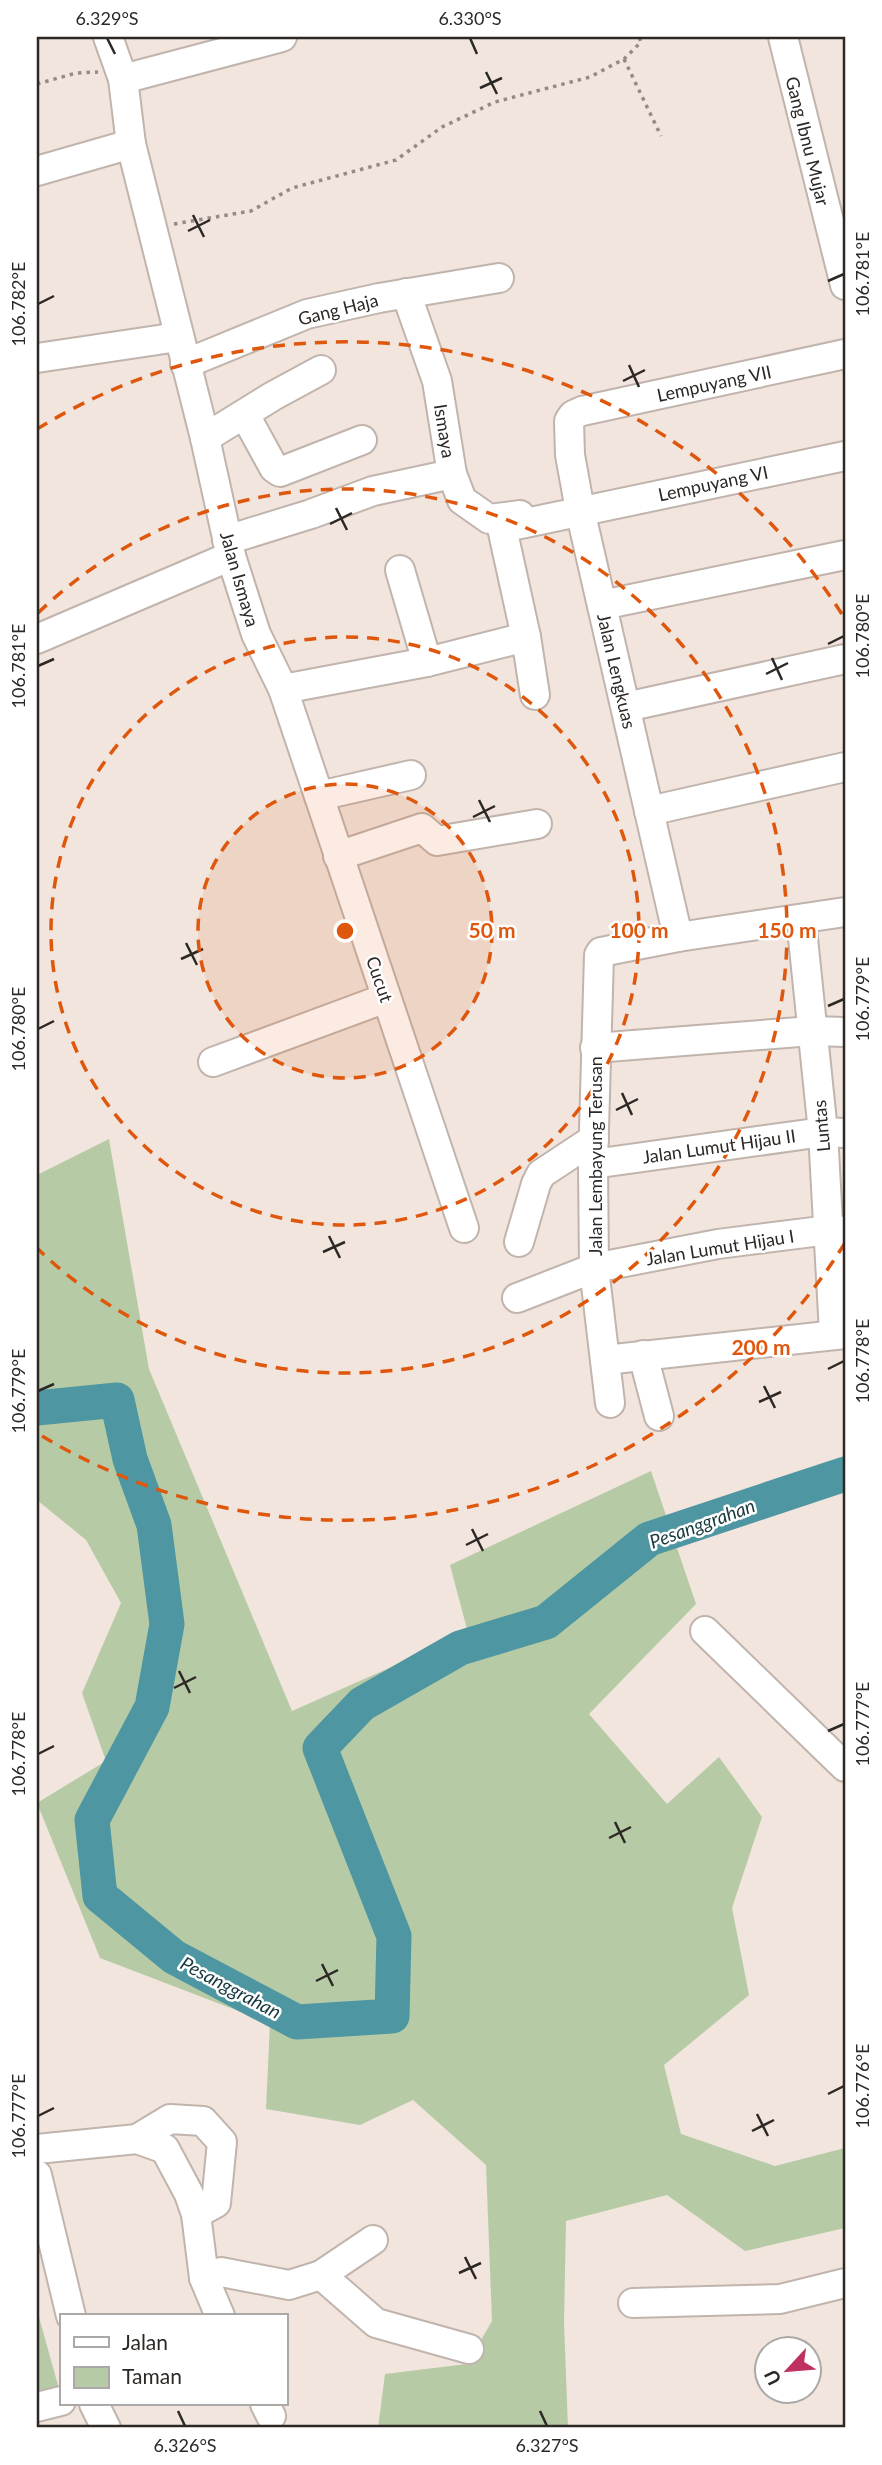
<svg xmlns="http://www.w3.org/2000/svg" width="882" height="2465" font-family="Lato,sans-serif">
<rect width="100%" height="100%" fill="#f1e5dd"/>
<!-- green -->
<g fill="#b6cba5">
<path d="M109 1139 149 1369 292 1711 468 1633 450 1565 651 1471 696 1604 589 1714 667 1804 719 1757 762 1817 732 1908 749 1995 664 2065 681 2134 775 2166 845 2148V2228L745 2251 667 2195 566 2221 564 2323 568 2428H378L385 2374 467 2364 492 2321 486 2165 413 2100 360 2125 266 2109 270 2023 100 1958 37 1803 106 1761 82 1693 121 1603 86 1540 37 1500V1175Z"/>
<path d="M37 2310 59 2389 37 2394Z"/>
</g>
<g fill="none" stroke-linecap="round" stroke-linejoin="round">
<!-- river -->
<path stroke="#4e96a1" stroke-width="35" d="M37 1408 117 1400 130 1459 154 1525 167 1624 152 1707 92 1820 100 1896 174 1957 297 2022 392 2016 394 1936 320 1748 362 1704 460 1648 546 1622 649 1539 845 1474"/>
<defs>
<g id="minor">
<path d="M108 37 123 79 131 144 205 438 231 556 256 634 283 689 464 1228"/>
<path d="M783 37 845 285"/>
<path d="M123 79 282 37"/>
<path d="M37 171 131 144"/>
<path d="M406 293 437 381 452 474 462 500 489 519 520 515V517"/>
<path d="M37 358 178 337"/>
<path d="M185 364 307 314 379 298 499 278"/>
<path d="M245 415 274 468 280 472 362 440"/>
<path d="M205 438 273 396 321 370"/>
<path d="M227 540 311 514 373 491 452 474"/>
<path d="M400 570 427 662"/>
<path d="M602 605 845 555"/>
<path d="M37 639 231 556"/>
<path d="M283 689 427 662 526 637"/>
<path d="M535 695 526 637 502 528 845 456"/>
<path d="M626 707 845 659"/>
<path d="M319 796 411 775"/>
<path d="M649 811 845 767"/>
<path d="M338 856 422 828 437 841 537 824"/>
<path d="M801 919 823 1132 834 1333"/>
<path d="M678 937 580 510 570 455 569 421 573 415 582 411 845 354"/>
<path d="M595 1048 812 1031 845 1032"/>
<path d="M213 1062 386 998"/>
<path d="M593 1164 823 1132 845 1133"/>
<path d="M519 1242 536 1184 541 1174 594 1139"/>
<path d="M517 1298 594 1268 718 1244 829 1230 845 1231"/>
<path d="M643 1355 659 1416"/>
<path d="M605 1360 845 1334"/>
<path d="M610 1403 594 1268 593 1164 599 955 601 952 678 937 845 912"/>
<path d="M705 1631 845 1767"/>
<path d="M137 2139 170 2119 203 2121 222 2142 216 2203 196 2214"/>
<path d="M37 2149 137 2139 165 2149 189 2194 196 2214 204 2278 220 2316"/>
<path d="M37 2175 71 2316"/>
<path d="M321 2275 376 2323 469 2349"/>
<path d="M204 2278 221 2272 289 2285 321 2275 373 2240"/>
<path d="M633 2303 780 2299 845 2283"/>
<path d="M94 2404 106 2428"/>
<path d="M265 2404 271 2416"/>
<path d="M37 2407 61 2401"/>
</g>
</defs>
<!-- minor casing -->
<use href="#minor" stroke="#c0b4ad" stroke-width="32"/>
<!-- path -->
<g stroke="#938b85" stroke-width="3.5" stroke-dasharray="3.5 5" stroke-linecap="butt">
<path d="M624 59 661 136"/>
<path d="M37 84 76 73 98 72"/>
<path d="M174 224 251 211 292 188 396 160 442 127 495 102 590 77 624 59 641 42 639 37"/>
</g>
<!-- minor -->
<use href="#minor" stroke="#fff" stroke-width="28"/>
</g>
<!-- ticks -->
<path fill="none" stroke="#2c2825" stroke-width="2.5" d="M107 38 115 54M470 38 477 54M486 72 497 94M480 88 502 78M193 215 204 237M188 231 210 220M828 281 844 274M38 304 54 296M629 365 639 387M623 381 645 370M336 508 347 530M330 524 352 513M828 644 844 636M772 658 782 680M38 666 54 659M766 674 788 663M479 800 490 822M473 817 495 806M186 943 197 965M181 959 203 949M828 1006 844 999M38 1029 54 1021M622 1093 632 1115M616 1110 638 1099M329 1236 340 1258M323 1252 345 1242M828 1369 844 1361M764 1386 775 1408M38 1391 54 1384M759 1402 781 1392M472 1529 483 1551M466 1545 488 1534M179 1671 190 1693M174 1688 196 1677M828 1731 844 1724M38 1754 54 1746M615 1822 625 1843M609 1838 631 1827M322 1964 333 1986M316 1981 338 1970M828 2094 844 2086M757 2114 768 2136M38 2116 54 2108M752 2131 774 2120M465 2257 476 2279M459 2273 481 2263M178 2411 185 2426M540 2411 547 2426"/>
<!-- distance rings -->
<circle cx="345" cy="931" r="147" fill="#df570d" fill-opacity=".12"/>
<g fill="none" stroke="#df570d" stroke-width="3.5" stroke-dasharray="12 9">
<circle cx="345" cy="931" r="147"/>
<circle cx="345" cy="931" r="294"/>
<path d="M38 613A442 442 0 1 1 38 1249"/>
<path d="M845 1243A589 589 0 0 1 37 1433M37 429A589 589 0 0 1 845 619"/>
</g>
<g text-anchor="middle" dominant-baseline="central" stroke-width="5" stroke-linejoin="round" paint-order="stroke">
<!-- street labels -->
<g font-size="18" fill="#2c2825" stroke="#fff">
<text transform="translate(808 141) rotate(76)">Gang Ibnu Mujar</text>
<text transform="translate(338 309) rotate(-14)">Gang Haja</text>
<text transform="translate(714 383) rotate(-12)">Lempuyang VII</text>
<text transform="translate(445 431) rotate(81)">Ismaya</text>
<text transform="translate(713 483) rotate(-12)">Lempuyang VI</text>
<text transform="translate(240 579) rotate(74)">Jalan Ismaya</text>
<text transform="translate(617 671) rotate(77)">Jalan Lengkuas</text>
<text transform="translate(380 979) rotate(71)">Cucut</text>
<text transform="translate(821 1126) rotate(-95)">Luntas</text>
<text transform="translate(719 1146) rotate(-8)">Jalan Lumut Hijau II</text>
<text transform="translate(595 1156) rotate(-90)">Jalan Lembayung Terusan</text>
<text transform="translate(720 1247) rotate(-9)">Jalan Lumut Hijau I</text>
</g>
<!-- water labels -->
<g font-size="19" font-style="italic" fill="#173a3f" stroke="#fff">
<text transform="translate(702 1523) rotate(-20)">Pesanggrahan</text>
<text transform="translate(231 1987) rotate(28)">Pesanggrahan</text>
</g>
</g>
<circle cx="345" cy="931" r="10" fill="#df570d" stroke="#fff" stroke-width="3.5"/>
<g font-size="21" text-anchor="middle" font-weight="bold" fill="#df570d" stroke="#fff" stroke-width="5" stroke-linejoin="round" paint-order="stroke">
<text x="492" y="938">50 m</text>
<text x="639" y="938">100 m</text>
<text x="787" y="938">150 m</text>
<text x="761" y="1355">200 m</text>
</g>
<!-- border -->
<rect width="882" height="2465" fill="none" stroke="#ffffff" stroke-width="77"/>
<!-- legend -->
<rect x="60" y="2314" width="228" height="91" fill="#ffffff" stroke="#aba9a8" stroke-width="2"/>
<rect x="74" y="2337" width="35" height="10" fill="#ffffff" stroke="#aba9a8" stroke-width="2"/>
<text x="122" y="2350" font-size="21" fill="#2c2825">Jalan</text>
<rect x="74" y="2367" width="35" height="21" fill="#b6cba5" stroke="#aba9a8" stroke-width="2"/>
<text x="122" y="2384" font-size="21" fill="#2c2825">Taman</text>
<!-- north arrow -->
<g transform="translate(788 2370) rotate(244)"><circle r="33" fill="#ffffff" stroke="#aba9a8" stroke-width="2"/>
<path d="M0-5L12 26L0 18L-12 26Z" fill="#bf315e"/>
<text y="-10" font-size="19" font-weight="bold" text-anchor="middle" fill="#2c2825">U</text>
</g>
<rect x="38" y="38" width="806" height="2388" fill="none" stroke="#2c2825" stroke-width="2.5"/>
<g font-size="18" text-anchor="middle" fill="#2c2825">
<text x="107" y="25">6.329°S</text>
<text x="470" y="25">6.330°S</text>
<text transform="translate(863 274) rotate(-90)" y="6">106.781°E</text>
<text transform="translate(19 304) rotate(-90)" y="6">106.782°E</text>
<text transform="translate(863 636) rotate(-90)" y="6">106.780°E</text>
<text transform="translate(19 666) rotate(-90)" y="6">106.781°E</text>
<text transform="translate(863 999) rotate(-90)" y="6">106.779°E</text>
<text transform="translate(19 1029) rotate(-90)" y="6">106.780°E</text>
<text transform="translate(863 1361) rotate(-90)" y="6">106.778°E</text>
<text transform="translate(19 1391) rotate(-90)" y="6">106.779°E</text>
<text transform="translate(863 1724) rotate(-90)" y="6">106.777°E</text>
<text transform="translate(19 1754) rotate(-90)" y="6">106.778°E</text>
<text transform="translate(863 2086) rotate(-90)" y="6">106.776°E</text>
<text transform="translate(19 2116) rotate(-90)" y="6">106.777°E</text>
<text x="185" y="2452">6.326°S</text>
<text x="547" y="2452">6.327°S</text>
</g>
</svg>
